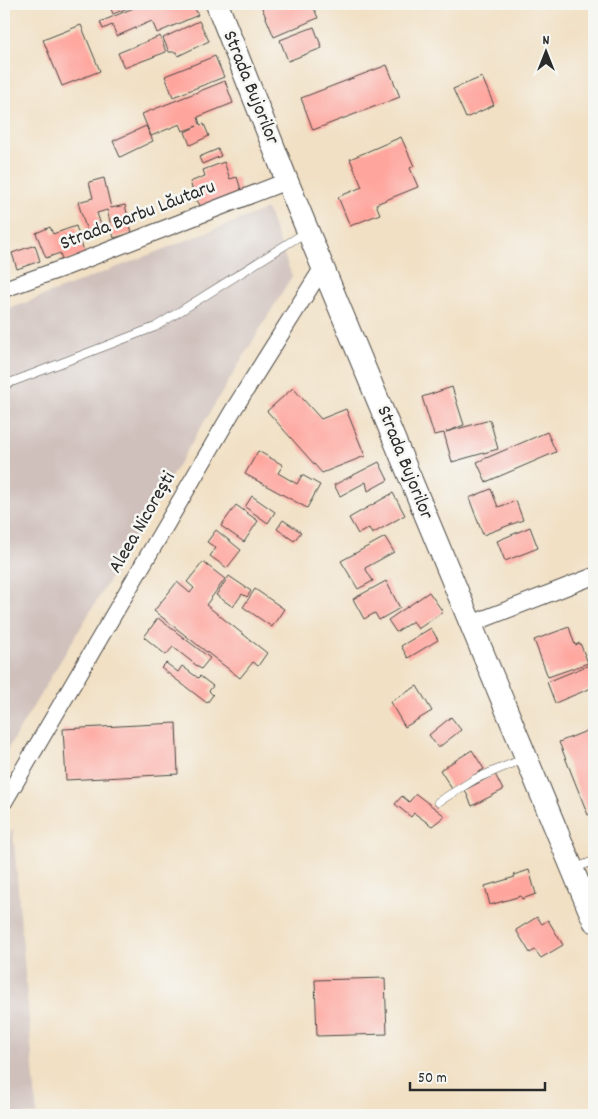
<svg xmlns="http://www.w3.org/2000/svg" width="598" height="1119" font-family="Dekko,sans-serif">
<rect width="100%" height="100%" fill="#f6f6f2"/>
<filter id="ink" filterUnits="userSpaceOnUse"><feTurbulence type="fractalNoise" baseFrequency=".02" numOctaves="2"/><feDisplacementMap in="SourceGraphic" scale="10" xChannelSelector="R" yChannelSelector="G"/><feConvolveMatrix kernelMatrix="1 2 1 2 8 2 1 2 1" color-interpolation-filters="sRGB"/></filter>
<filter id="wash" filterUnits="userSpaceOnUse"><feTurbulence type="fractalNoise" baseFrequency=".0096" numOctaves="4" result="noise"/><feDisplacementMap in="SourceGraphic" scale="20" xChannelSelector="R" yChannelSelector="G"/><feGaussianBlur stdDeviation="1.12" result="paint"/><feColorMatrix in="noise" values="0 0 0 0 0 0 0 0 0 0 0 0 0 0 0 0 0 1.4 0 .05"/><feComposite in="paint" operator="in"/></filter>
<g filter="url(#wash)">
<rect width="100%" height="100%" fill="#f1e0c4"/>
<!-- industrial -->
<g fill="#cfc0bb">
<path d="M267 209 292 276 4 755V311Z"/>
<path d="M13 829 37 1115H4V844Z"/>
</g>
<g id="blocks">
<!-- building -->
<g fill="#fea69e">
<path d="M109 4H137L113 14Z"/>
<path d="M143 4H193L198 15 157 33 152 21 117 36 112 25 103 29 100 22Z"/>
<path d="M272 4H312L318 18 274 37 262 8Z"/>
<path d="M199 21 209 41 178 56 176 52H169L163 38Z"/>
<path d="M81 25 100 71 62 86 43 40Z"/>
<path d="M314 27 322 48 288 61 280 40Z"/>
<path d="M160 36 166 52 124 68 118 53Z"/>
<path d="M215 56 224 77 173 97 165 76Z"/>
<path d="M387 65 400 97 313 130 301 98Z"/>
<path d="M482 77 494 105 466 118 453 89Z"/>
<path d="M225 81 233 103 198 117 200 125 204 124 209 136 190 145 185 132 197 126 183 131 180 124 151 136 142 114Z"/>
<path d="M146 126 153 141 120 157 113 141Z"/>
<path d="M401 137 414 166 410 168 418 187 376 204 380 214 350 226 338 197 362 187 350 159Z"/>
<path d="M218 149 221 156 202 164 199 157Z"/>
<path d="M224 162 230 179 237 177 243 196 203 211 197 200 193 201 190 196 194 194 190 182 205 176 203 170Z"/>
<path d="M104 178 111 208 125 205 132 233 114 238 107 210 97 213 102 228 87 232 78 202 93 198 89 182Z"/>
<path d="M76 226 85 255 63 262 60 253 46 258 36 233 50 227 53 234Z"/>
<path d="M35 245 40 261 17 269 12 253Z"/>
<path d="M452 387 464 425 446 432 490 420 498 449 452 462 444 433 434 435 422 397Z"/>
<path d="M293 388 321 419 346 409 365 456 322 473 267 411Z"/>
<path d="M547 432 556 452 486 482 477 462Z"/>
<path d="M258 451 283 465 278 473 297 484 302 475 320 485 307 508 245 474Z"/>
<path d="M379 462 388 480 368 491 366 482 340 496 334 485Z"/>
<path d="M491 489 498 507 516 501 523 520 483 535 469 498Z"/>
<path d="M393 493 405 515 372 534 369 528 358 534 349 518Z"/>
<path d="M252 496 275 512 268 523 245 507Z"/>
<path d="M236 505 258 521 244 542 221 526Z"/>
<path d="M283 520 301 532 294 541 277 529Z"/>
<path d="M530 527 538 548 505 561 497 541Z"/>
<path d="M216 530 241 550 227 568 210 556 216 548 207 542Z"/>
<path d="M385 537 394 552 365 568 373 581 358 589 341 561Z"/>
<path d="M203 562 225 579 206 605 267 653 258 666 253 662 240 678 154 611 177 582 190 593 194 588 187 582Z"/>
<path d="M229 576 251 591 247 597 242 594 233 607 216 595Z"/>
<path d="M386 581 400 608 379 620 375 613 364 619 353 599Z"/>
<path d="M255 589 284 609 272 627 243 607Z"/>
<path d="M429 592 443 612 418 629 413 621 396 632 388 620Z"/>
<path d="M158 618 210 658 201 669 173 647 166 655 144 637Z"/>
<path d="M569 627 575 645 580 643 588 663 548 677 534 640Z"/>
<path d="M431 628 438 640 408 658 401 646Z"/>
<path d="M166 663 178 672 182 666 198 678 200 676 213 686 209 691 213 695 207 703 161 668Z"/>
<path d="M594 663V687L555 703 547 682Z"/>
<path d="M417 686 432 711 405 727 390 702Z"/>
<path d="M451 717 461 730 438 748 429 735Z"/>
<path d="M176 723 178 774 66 780 63 729Z"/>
<path d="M594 728V813L588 815 559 742Z"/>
<path d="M472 750 484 769 452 789 440 770Z"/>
<path d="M495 774 503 790 472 806 465 790Z"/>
<path d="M416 794 445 816 432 826 414 813 411 817 395 804 402 796 409 802Z"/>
<path d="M529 870 536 894 522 899 521 896 490 905 485 886 515 877 514 875Z"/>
<path d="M537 917 542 924 548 920 563 945 541 958 535 950 530 953 516 930Z"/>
<path d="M385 978 387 1034 317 1036 315 980Z"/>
</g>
</g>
</g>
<g filter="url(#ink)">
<use href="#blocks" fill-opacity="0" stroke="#494642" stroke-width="1"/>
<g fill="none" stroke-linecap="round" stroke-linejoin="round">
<defs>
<g id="lane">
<path d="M4 385 155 327 306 232"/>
<path d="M438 802 475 779 523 759"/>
<path d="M575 868 594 861"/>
</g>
<g id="street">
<path d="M4 289 66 267 287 181"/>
<path d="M471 624 594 576"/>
<path d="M4 802 232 412 323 267"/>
</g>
<path id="secondary" d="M217 4 287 181 594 921"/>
</defs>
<!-- lane casing -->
<use href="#lane" stroke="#494642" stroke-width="9"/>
<!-- street casing -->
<use href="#street" stroke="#494642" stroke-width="18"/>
<!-- secondary casing -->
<use href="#secondary" stroke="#494642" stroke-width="24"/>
<!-- lane -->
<use href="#lane" stroke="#fff" stroke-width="8"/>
<!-- street -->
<use href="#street" stroke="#fff" stroke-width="16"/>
<!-- secondary -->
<use href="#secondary" stroke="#fff" stroke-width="22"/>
</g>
</g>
<g text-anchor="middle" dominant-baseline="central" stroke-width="5" stroke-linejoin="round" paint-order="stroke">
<!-- street labels -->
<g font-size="20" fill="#2b2b2b" stroke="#f6f6f2">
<text transform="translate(250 88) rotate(68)">Strada Bujorilor</text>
<text transform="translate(138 216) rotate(-21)">Strada Barbu Lăutaru</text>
<text transform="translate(404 463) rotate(68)">Strada Bujorilor</text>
<text transform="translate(143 523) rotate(-60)">Aleea Nicorești</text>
</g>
</g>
<!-- margin -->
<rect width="598" height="1119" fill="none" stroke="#f6f6f2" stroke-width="20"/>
<!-- north arrow -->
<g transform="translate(546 52)" stroke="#f6f6f2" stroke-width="4" paint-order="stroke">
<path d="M0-4L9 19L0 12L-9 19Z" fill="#2b2b2b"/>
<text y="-8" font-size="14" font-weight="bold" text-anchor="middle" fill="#2b2b2b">N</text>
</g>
<!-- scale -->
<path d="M410 1082v8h135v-8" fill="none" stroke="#2b2b2b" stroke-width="2.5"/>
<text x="418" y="1082" font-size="15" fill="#2b2b2b" stroke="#f6f6f2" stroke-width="4" paint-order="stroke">50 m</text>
</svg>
